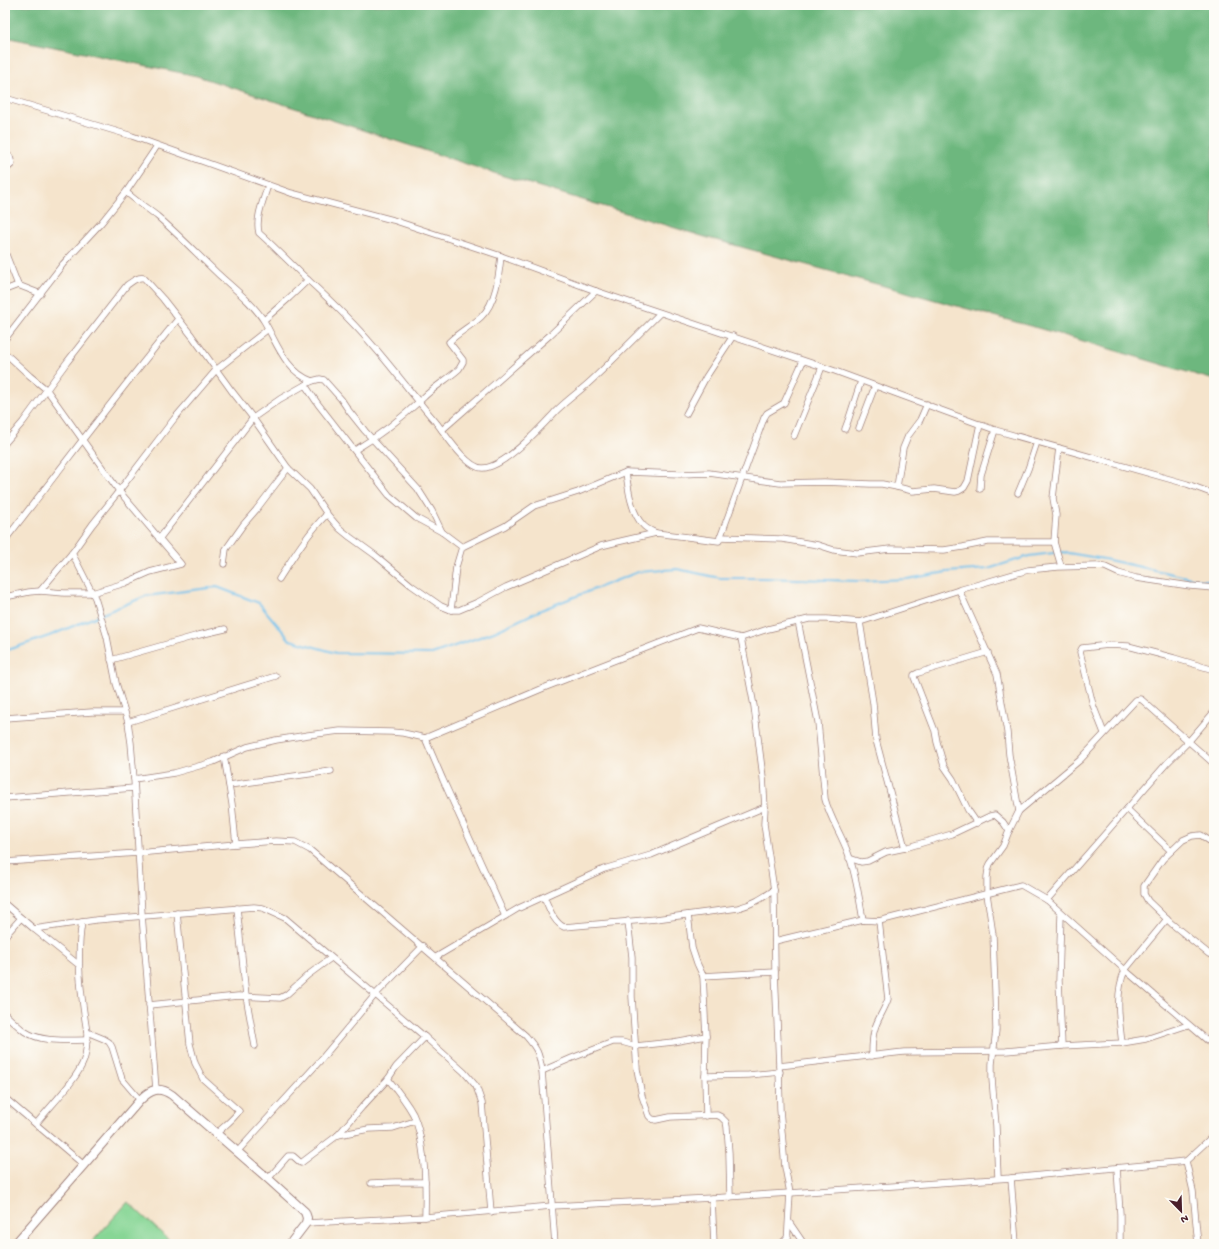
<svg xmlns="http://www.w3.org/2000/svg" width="1219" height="1249" font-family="'Gochi Hand',sans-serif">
<rect width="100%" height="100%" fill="#fdfcf7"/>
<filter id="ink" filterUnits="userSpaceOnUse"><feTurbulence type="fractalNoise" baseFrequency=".025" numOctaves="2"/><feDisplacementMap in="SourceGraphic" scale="8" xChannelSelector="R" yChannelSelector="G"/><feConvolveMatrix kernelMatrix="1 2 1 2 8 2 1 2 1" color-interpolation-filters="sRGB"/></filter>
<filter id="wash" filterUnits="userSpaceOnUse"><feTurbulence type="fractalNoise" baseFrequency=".012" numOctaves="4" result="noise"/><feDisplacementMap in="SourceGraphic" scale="16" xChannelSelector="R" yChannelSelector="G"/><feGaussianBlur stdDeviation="0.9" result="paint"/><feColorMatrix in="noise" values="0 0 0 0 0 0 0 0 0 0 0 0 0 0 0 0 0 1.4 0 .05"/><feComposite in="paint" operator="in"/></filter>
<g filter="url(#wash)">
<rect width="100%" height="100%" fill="#f5e4cc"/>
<!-- green -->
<path fill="#87d695" stroke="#687a60" d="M128 1202 173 1244H90Z"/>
<!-- forest -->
<path fill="#6db77e" stroke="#5c6b54" d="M5 5H1214V380L1063 335 705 237 497 174 197 76 5 37Z"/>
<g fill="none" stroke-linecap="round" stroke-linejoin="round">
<!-- stream -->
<path stroke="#72c1ec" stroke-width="2" d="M5 651 49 636 146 596 217 587 259 603 290 640 336 653 432 654 494 632 541 610 638 572 677 569 720 578H762L859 581 907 579 947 572 988 569 1029 556 1062 552 1104 559 1200 580H1214"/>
</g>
</g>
<g filter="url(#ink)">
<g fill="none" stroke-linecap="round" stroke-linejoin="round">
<defs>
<g id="street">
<path d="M5 98 132 136 291 193 393 220 501 256 596 291 835 371 995 430 1187 484 1214 494"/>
<path d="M5 153 10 157 12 164 5 170"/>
<path d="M268 185C264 199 255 218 259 233 276 248 291 264 307 279 331 301 354 323 375 348 396 372 414 397 435 421 444 432 467 469 483 468 505 467 541 427 556 411 568 399 583 389 595 377 617 356 638 335 660 313"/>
<path d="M126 192C136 201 147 208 157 216 178 234 197 254 217 273 232 287 253 303 264 321 277 343 285 371 312 381"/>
<path d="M5 252 18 285"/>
<path d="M5 290 18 285 41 294"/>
<path d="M264 320 289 298 308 280"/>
<path d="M5 339 63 264 101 223 126 192 157 146"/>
<path d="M5 353 30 376 47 390 119 491 181 564 150 572 125 583 92 593H64L40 591"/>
<path d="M305 385 318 404 389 495 416 518 442 532 462 547"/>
<path d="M927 404 920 420 908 436 903 448 897 487 913 491 934 489 955 492 959 491 964 488 968 481 980 424"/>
<path d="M686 414 706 377 733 336"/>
<path d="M859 428 875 386"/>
<path d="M845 429 848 421 861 381"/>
<path d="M442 430 550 335 596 291"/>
<path d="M794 436 822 367"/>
<path d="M5 443 23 422 67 362 127 285C133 281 137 277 144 278L163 299 192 336 231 390 253 418 288 468 310 489 327 514 339 528 350 537 375 555 411 585 441 606 451 610H459L478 602 506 587 532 576 601 546 617 542 656 533 719 541 764 418 767 413 784 403 803 361"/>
<path d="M1059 448 1053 498 1056 515 1054 542 1061 566"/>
<path d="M355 450C380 435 402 418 423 398 434 387 448 379 459 369L463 362V360L449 342C459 332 471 326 481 317 496 303 499 275 501 256"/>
<path d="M626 472C628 488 631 513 643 525 646 529 652 531 656 533"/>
<path d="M980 489 981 475 995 430"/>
<path d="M1018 493 1028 469 1037 442"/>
<path d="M720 537 782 539 818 545 834 550 857 553 890 549 944 550 963 547 988 542H1054"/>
<path d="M159 539 253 418 280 399 312 381 320 379 324 380 341 399 349 411 365 431 418 489 432 511 442 532"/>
<path d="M5 540C63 466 119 391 178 319"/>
<path d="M72 553 95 598 107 637 116 683 128 722 131 743 134 779 142 915 156 1089"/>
<path d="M224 564 226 549 231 542 243 525 256 510 288 468"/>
<path d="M279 579C293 557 308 533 327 514"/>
<path d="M959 590 997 674 1007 732 1009 755 1019 811"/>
<path d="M5 597 29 592 40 591 72 553 92 525 119 491 174 419 216 370 268 329"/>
<path d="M451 610 456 567 462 547 505 526 534 506 578 492 626 472 680 474 709 473 780 483 824 482 870 484H882L897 487"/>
<path d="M798 621 818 722 825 799C830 818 841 834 848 853 856 874 859 897 863 920"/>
<path d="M860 622 873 703 876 740 905 848"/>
<path d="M741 638 754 706 763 777 765 807 764 824 774 890 775 972 779 1066 780 1110 785 1167 790 1193 787 1244"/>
<path d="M111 660 199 635 225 629"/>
<path d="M1214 712 1189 741 1167 763 1047 900 1125 970 1214 1046"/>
<path d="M5 718 92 712H124"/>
<path d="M128 722 276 676"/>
<path d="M1104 733 1093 705 1080 652 1082 648 1109 645 1128 646 1174 658 1214 670"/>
<path d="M425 738 443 780 505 916"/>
<path d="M224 756 232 804 236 844"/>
<path d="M134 779 174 773 213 762 247 747 276 740 308 735 340 731 391 732 403 733 425 738 546 687 698 628 741 638 768 629 809 619H827L860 622 959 590 1028 570 1058 567 1097 566 1105 567 1118 573 1136 578 1190 586 1214 588"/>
<path d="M229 785 331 771"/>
<path d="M5 798 134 788"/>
<path d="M1127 809 1171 851"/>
<path d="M977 823 968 810 953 779 944 766 937 742 935 731 914 677V675L918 673 988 652"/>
<path d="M1214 844 1201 835 1192 836 1183 840 1163 859 1144 886V894L1148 901 1172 924 1209 954 1214 955"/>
<path d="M849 858 861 862 868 861 886 852 905 848 952 834 990 816 995 815 1003 822 1009 831"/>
<path d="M5 862 138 853 236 844 276 841 295 842 310 850 526 1036C538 1050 539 1053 542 1071L555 1244"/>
<path d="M544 897C549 907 553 922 564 927L656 919 738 908C753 904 761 899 774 890"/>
<path d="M5 904 34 929 79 965"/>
<path d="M237 908 246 996 255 1046"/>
<path d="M177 913 190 1044 195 1063 203 1079 239 1111C233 1120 224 1126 216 1134"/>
<path d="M1061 914 1059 981 1062 1046"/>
<path d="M688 915 692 948 697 963 703 976 706 1036 705 1076 749 1075 780 1072"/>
<path d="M628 921 632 957V997L637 1069 642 1096 649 1116 652 1119 656 1120 670 1117 717 1115 721 1117 726 1122 727 1127 729 1153 730 1197"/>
<path d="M82 922C76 958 81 996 87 1032L104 1039 109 1042 112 1047 122 1079 140 1100"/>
<path d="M34 929 96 920 254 907 263 908 285 918 425 1037 464 1072 476 1086 482 1103 491 1212"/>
<path d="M5 936 21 918"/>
<path d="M775 941 863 920 879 921 1021 885 1047 900"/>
<path d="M436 957 519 908 604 869 651 855 765 807"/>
<path d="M703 976 775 972"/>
<path d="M149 1005 238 996 280 998 286 995 308 975 331 958"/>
<path d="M5 1014C11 1020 18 1026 24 1031 42 1043 66 1040 87 1040"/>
<path d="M1122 1043C1119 1019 1115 992 1125 970L1167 919"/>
<path d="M872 1056C872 1047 872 1036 875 1028 878 1018 885 1009 888 999L879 921"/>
<path d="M779 1066 904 1052 1006 1051 1062 1046 1122 1043 1146 1039 1188 1025"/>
<path d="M542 1071 572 1058 613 1042H622L636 1046 673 1042 706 1036"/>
<path d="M705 1076 706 1116"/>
<path d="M388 1079C397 1090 406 1101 413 1114 426 1142 426 1186 425 1217"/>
<path d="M5 1098 84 1165"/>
<path d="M36 1124C50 1106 77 1080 84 1060 87 1051 87 1041 87 1032"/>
<path d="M338 1135 369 1129 393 1128 415 1121"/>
<path d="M237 1152 319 1062 375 995 423 946"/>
<path d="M1186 1161 1193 1191 1198 1244"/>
<path d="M1117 1168 1120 1214V1244"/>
<path d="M998 1178 996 1126 992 1079V1064L996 1030 995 991 993 935 987 894V877L988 870 990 864 1003 846 1009 831 1019 811 1080 760 1136 700 1140 699 1142 700 1214 764"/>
<path d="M1011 1178 1016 1244"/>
<path d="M268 1179 288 1156H293L301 1163 338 1135 362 1107 388 1079 396 1067 425 1037"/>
<path d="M371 1183 395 1182H425"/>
<path d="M712 1198 714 1244"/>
<path d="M789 1222 804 1244"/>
<path d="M306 1223 425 1217 552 1206 712 1198 790 1193 1011 1178 1186 1161 1214 1135"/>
<path d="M781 1244 788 1237"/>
</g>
<path id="secondary" d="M15 1244 140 1100C151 1089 159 1086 172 1095L264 1175 305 1212 307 1218 306 1223 290 1244"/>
</defs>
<!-- street casing -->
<use href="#street" stroke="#a0827c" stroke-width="7"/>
<!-- secondary casing -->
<use href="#secondary" stroke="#a0827c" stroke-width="10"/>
<!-- street -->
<use href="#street" stroke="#fff" stroke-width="5.5"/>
<!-- secondary -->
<use href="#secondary" stroke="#fff" stroke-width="8"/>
</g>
</g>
<!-- margin -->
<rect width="1219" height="1249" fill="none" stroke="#fdfcf7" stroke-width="20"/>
<!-- north arrow -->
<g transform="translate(1181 1211) rotate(157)" stroke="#fdfcf7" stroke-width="3" paint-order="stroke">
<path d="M0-3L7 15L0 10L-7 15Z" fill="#4a1f2b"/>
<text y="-6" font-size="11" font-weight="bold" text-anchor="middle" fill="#4a1f2b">N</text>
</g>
</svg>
